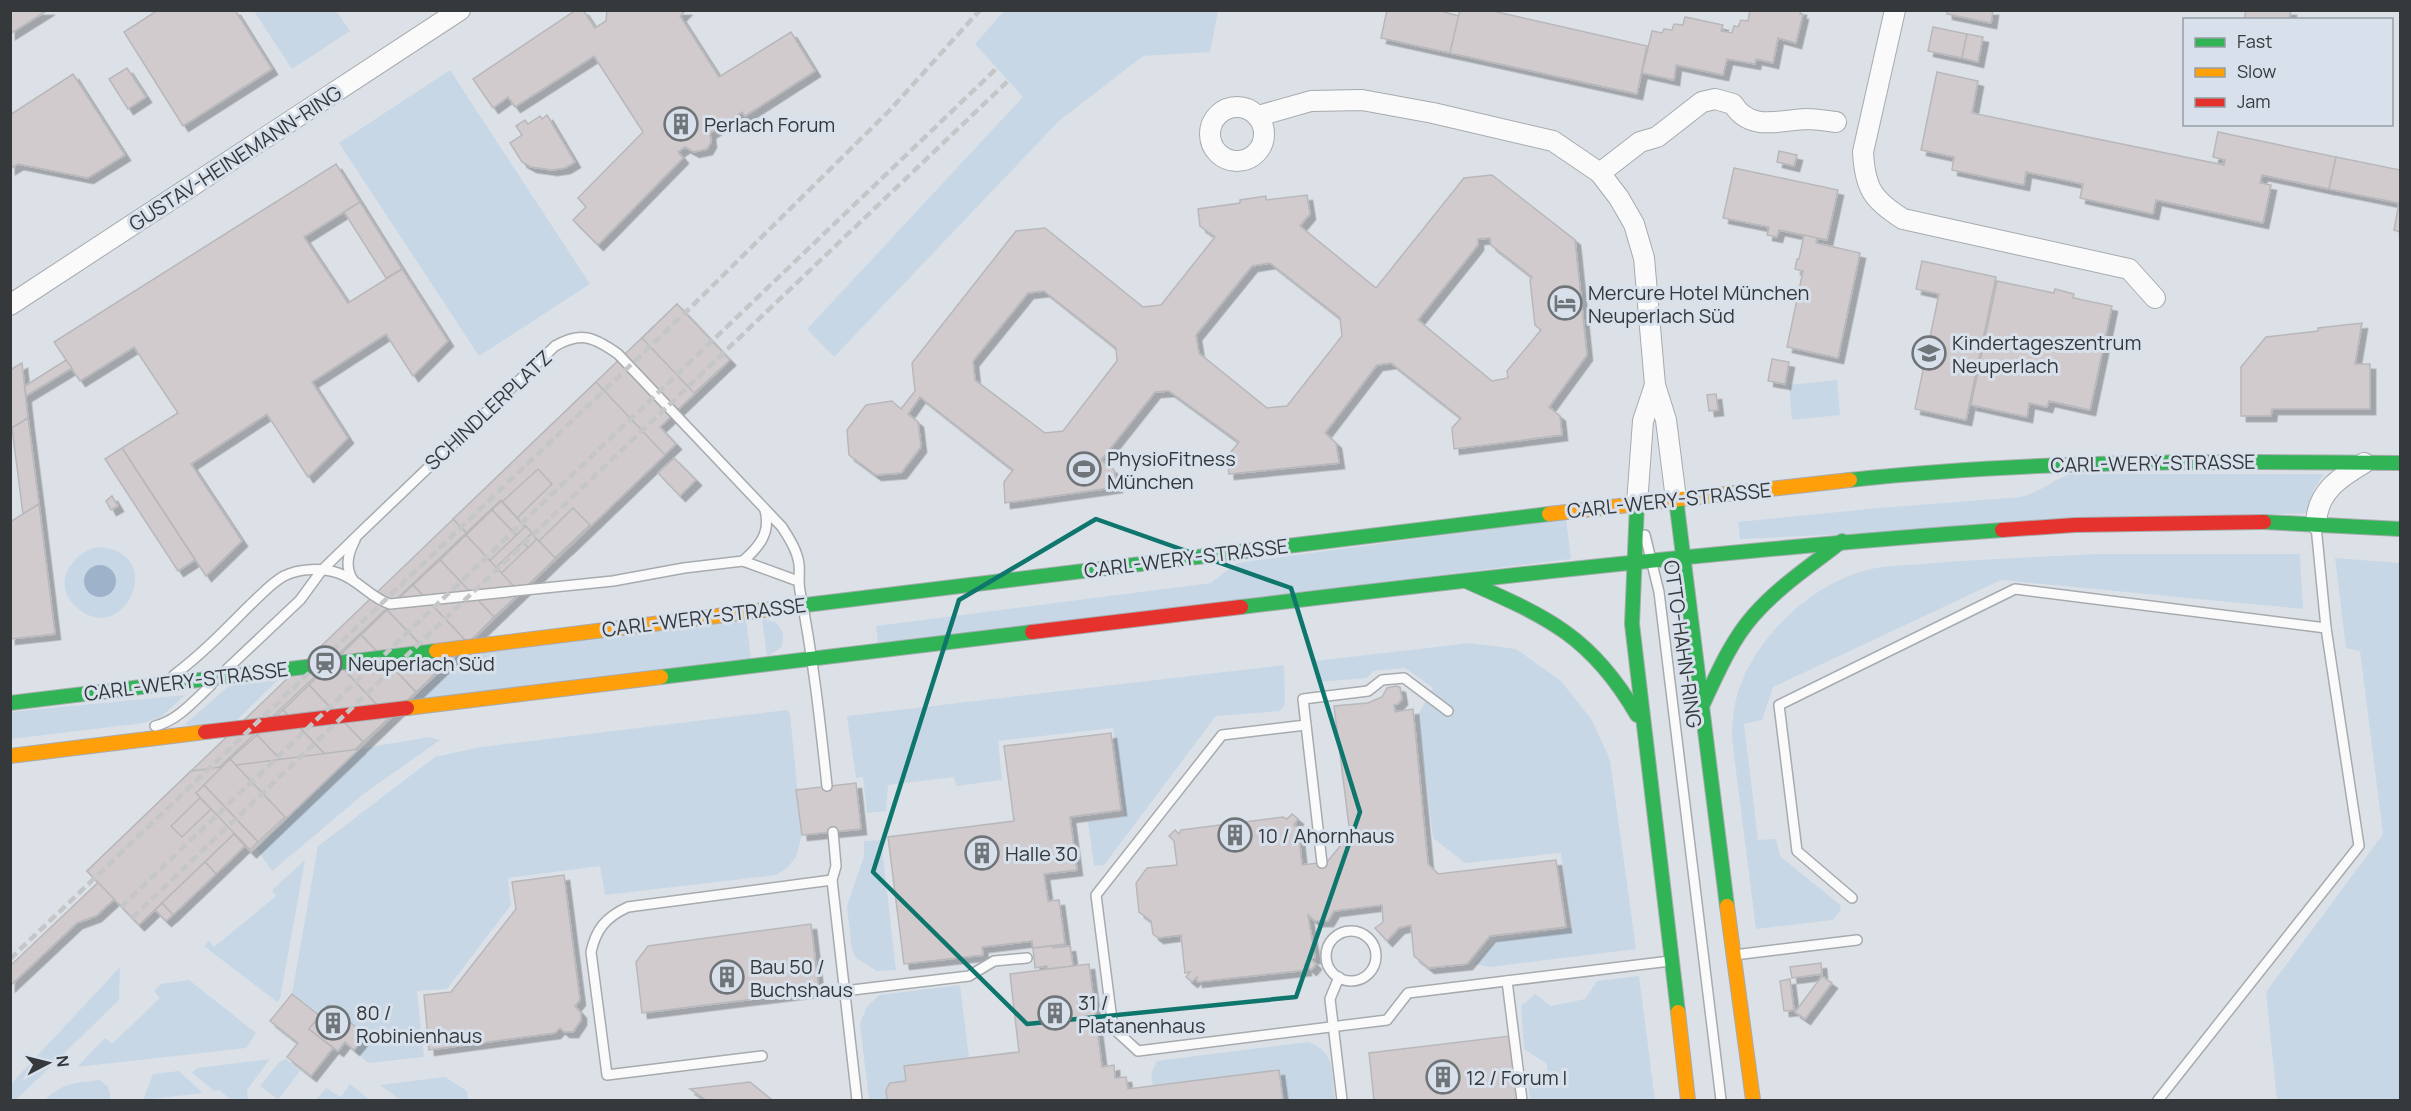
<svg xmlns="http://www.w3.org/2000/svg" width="2411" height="1111" font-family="Manrope,sans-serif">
<defs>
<filter id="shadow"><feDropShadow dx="5.5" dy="5.5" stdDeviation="0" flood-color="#0004"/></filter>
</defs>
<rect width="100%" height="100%" fill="#dce1e7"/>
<!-- green -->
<g fill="#c8d7e6" fill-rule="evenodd">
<path d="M254 11H336L350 31 292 69Z"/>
<path d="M1004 11H1218L1210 52 1143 56 1059 121 834 357 807 329 1023 97 975 44Z"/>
<path d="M450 70 590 284 479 356 339 143Z"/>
<path d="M1837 380 1840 415 1792 420 1789 385Z"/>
<path d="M2071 474H2324L2314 489 2306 513 1740 539 1738 522 1879 508 2021 497C2040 493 2053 479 2071 474Z"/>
<path d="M1566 519 1571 559 878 644 876 626 1211 583 1237 563Z"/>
<path d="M97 547C171 550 123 652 75 606 52 583 71 554 97 547ZM97 565 111 568 97 597 90 593 84 580Z"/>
<path d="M2098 554H2300L2303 609 2001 580 1773 687 1762 720 1744 724 1758 840 1776 839 1780 856 1840 905 1841 910 1833 920 1756 929 1732 739C1732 720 1734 699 1742 681 1763 631 1813 584 1867 570 1884 565 1904 566 1921 564 1980 559 2039 557 2098 554Z"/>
<path d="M2335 558 2400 563V1100H2277L2266 992 2383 834 2360 651 2346 648Z"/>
<path d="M762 619 776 622 783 633 782 647 767 657Z"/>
<path d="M746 620 751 659 411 700 458 655Z"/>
<path d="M1470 643 1516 649 1561 681 1592 720 1610 760 1636 949 1490 967 1474 964 1495 941 1572 928 1561 853 1465 863 1433 838 1418 715 1433 688 1405 668 1373 671 1367 678 1317 682 1315 661Z"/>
<path d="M1284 665 1285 704 1280 711 1216 716 1104 865 1094 866 1088 822 1125 817 1113 728 998 741 1002 780 956 786 954 777 888 785 886 811 867 813 863 777 856 778 847 716Z"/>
<path d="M278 680 233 724 184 725 229 686Z"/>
<path d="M185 695 161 717 144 723 11 739 10 712Z"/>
<path d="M787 710 790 714 802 835 796 857 788 867 776 875 605 895 600 866 508 878 511 905 447 989 417 991 424 1057 368 1063 354 1050 366 1035 329 1005 320 1016 292 994 318 846 435 757 480 747Z"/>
<path d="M429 737 440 740 365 793 272 871 256 848 359 749Z"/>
<path d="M881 840 896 970 877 971 856 958 852 950 847 906 864 856V841Z"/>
<path d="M305 860 280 999 277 1002 204 946 209 941 214 947 276 896 272 890Z"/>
<path d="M120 967 119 1000 16 1100H11V1084Z"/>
<path d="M1639 976 1655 1100H1530L1528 1079 1548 1088 1547 1064 1524 1049 1521 1006 1535 994 1551 1006 1585 999 1597 981Z"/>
<path d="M189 980 256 1033 246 1048 77 1067 105 1038 112 1044 160 998 154 991 161 984Z"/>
<path d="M960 985 969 1057 904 1066 906 1081 890 1083 886 1090 888 1100H869L860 1024 866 1008 879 995Z"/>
<path d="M1308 1042C1337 1052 1331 1073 1335 1100H1283L1279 1070 1153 1086 1151 1074 1157 1061Z"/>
<path d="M270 1059 247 1090 248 1100H231L219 1090 214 1091 192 1073 197 1068Z"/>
<path d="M286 1059 300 1071 278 1100 260 1086 279 1062Z"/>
<path d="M179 1071 203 1093 143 1100 153 1074Z"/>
<path d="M445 1077 467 1091 468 1100H400L380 1085Z"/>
<path d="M100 1080 108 1087 111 1100H45C64 1082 75 1083 100 1080Z"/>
<path d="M350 1084 370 1100H316L326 1088 341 1097Z"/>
</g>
<!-- water -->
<circle fill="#9eb3ca" cx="100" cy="581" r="16"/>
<!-- building -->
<g fill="#d1cbce" stroke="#b8b8bb" stroke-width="1.5" fill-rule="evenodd" filter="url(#shadow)">
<path d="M10 10H48L10 34Z"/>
<path d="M158 10H235L272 69 183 126 124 32Z"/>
<path d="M576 10H583L595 28 606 21 607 10H686L680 16 719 77 791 32 815 71 745 116 742 112 710 133 711 142 707 149 694 152 685 147 678 152 683 158 598 245 573 220 586 207 578 198 643 132 594 56 515 107 508 97 493 108 473 79Z"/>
<path d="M1387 10H1437L1459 16 1450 53 1381 38Z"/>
<path d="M1460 10H1488L1647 46 1637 94 1450 53Z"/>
<path d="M1750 10H1801L1800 14H1803L1796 43 1778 38 1773 63 1756 59 1755 64 1727 59 1723 75 1676 65 1674 80 1642 73 1652 31 1662 33 1664 29 1672 30 1674 24 1683 25 1685 17 1723 25 1721 31 1732 33 1734 26 1738 27 1741 20 1748 21Z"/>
<path d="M1947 10H1993L1991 23 1947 14Z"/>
<path d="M2246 10H2291L2289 20H2244Z"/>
<path d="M1933 27 1967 34 1962 58 1928 51Z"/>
<path d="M1967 34 1983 37 1978 62 1962 58Z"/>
<path d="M127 68 146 97 128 109 109 79Z"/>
<path d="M1937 72 1978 81 1972 113 2224 165 2225 160 2213 157 2218 132 2336 157 2329 189 2262 175 2260 183 2271 185 2263 223 2156 200 2153 214 2080 198 2083 184 2026 172 2024 185 1952 170 1954 157 1921 150Z"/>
<path d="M73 74 125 155 88 178 18 164 10 169V115Z"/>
<path d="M547 115 575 162 565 168 552 170 531 167 522 162 510 143 522 135 516 126 525 120 528 124 540 116 542 119Z"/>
<path d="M1779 151 1797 155 1794 166 1777 162Z"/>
<path d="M2336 157 2400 170V232L2394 230 2399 203 2329 189Z"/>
<path d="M336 164 360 202 304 237 348 303 402 269 448 341 413 376 386 334 312 382 348 438 308 477 267 414 191 464 242 541 206 576 122 448 178 413 134 347 80 381 54 342Z"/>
<path d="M1734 168 1838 190 1827 240 1779 230 1777 237 1767 235 1769 227 1723 218Z"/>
<path d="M1492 175 1575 240 1587 355 1549 407 1560 416 1562 435 1454 449 1452 428 1461 418 1391 363 1377 365 1325 433 1336 443 1339 463 1229 474 1227 457 1239 442 1169 391 1155 392 1101 460 1114 470 1117 487 1005 503 1004 482 1013 470 920 397 908 414 918 422 921 447 901 473 876 475 849 455 847 430 866 405 892 401 901 409 915 391 912 363 1016 231 1045 228 1143 307 1161 305 1215 237 1200 226 1198 209 1240 203V200L1266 196V200L1307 195 1310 214 1300 226 1376 288 1464 178ZM1490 238 1491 245 1532 277 1530 280 1535 325 1541 330 1507 371 1508 378 1492 381 1418 320 1478 245V239ZM1270 263 1340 318 1342 336 1287 406 1267 408 1199 353 1196 335 1252 266ZM1044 291 1116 348 1117 361 1063 431 1045 433 975 380 973 361 1028 293Z"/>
<path d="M360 202 402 269 386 278 344 212Z"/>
<path d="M1804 235 1817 238 1816 243 1860 253 1838 358 1787 347 1803 271 1795 269 1797 259H1799Z"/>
<path d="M1922 261 1996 277 1966 420 1915 409 1939 294 1916 289Z"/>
<path d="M1997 281 2054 293 2055 289 2074 294 2073 298 2112 306 2090 410 2049 401 2047 407 2029 403 2027 417 1971 405Z"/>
<path d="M677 304 730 360 660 427 676 444 251 852 234 834 139 925 87 871Z"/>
<path d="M677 304 730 360 694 393 642 338Z"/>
<path d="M2362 323 2355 364H2370V409H2272L2271 416H2241V367L2266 337 2318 331V328Z"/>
<path d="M1772 359 1789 362 1785 384 1768 381Z"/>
<path d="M66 360 72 368 26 396 25 386Z"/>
<path d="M22 363 28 418 10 429V370Z"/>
<path d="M596 382 665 455 567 549 486 553 453 519Z"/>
<path d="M1716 394 1718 410 1709 411 1707 395Z"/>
<path d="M28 418 39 504 23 514 12 428Z"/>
<path d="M122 448 195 560 178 571 105 459Z"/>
<path d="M674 458 696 480 680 496 658 473Z"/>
<path d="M538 469 552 484 517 518 502 502Z"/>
<path d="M112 496 118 506 111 510 106 501Z"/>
<path d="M501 500 519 520 213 811 200 798 171 826 182 837 96 916 77 923 10 986V966Z"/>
<path d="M501 501 555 559 547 567 492 510Z"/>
<path d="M39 504 55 634 10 639V522Z"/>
<path d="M573 508 590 525 555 558 539 541Z"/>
<path d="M492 510 547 567 520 593 466 535Z"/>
<path d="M590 525 251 852 232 831 537 539 555 558Z"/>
<path d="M526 526 532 533 225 825 219 818Z"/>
<path d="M466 535 520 593 494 617 440 560Z"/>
<path d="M440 560 494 617 468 643 413 585Z"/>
<path d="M413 585 468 643 442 667 387 610Z"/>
<path d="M387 610 442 667 416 692 361 635Z"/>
<path d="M361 635 416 692 389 718 335 660Z"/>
<path d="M335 660 389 718 363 742 309 685Z"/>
<path d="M309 685 363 742 337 767 283 710Z"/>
<path d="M1396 686 1400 687 1402 699 1398 704 1394 705 1395 712 1413 709 1428 864 1438 874 1556 860 1566 927 1490 936 1467 964 1429 968 1414 956 1411 925 1399 928 1387 941 1375 928 1383 922 1382 905 1334 911 1328 921H1315L1308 915 1315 958H1310L1316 964 1311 970 1305 965 1306 970 1197 982V977L1192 982 1186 977 1190 972 1185 973 1181 935 1158 938 1153 934 1151 921 1139 912 1136 883 1147 868 1177 865 1174 841 1169 836 1175 830 1179 834 1181 830 1283 817 1287 819 1292 814 1298 819 1294 825 1298 827 1302 865 1327 862 1350 834 1334 706 1368 703 1382 697 1387 688Z"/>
<path d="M283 710 337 767 311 792 257 735Z"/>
<path d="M1111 733 1121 810 1070 817 1077 870 1044 874 1048 901 1059 900 1065 944 1033 948 1032 941 982 947 983 955 904 964 888 837 1014 821 1004 746Z"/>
<path d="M257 735 311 792 285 817 230 759Z"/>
<path d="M359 749 251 852 234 834 139 925 87 871 191 771Z"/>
<path d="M230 759 285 817 258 842 204 785Z"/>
<path d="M856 783 861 829 802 835 796 790Z"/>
<path d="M204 785 258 842 250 850 196 793Z"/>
<path d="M200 798 211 809 182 837 171 826Z"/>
<path d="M234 834 245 846 216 874 205 862Z"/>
<path d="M205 862 216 874 173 915 162 903Z"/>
<path d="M564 875 580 1000 575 1006 581 1013V1020L573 1032H564L560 1028 555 1033 429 1050 424 995 451 992 516 909 512 882Z"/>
<path d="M162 903 173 915 166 921 155 910Z"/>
<path d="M811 924 819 991 642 1013 636 962 648 946Z"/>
<path d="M1053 946V948L1070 946 1073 966 1047 969V966L1035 968 1033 948Z"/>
<path d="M1821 963 1822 974 1792 978 1790 967Z"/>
<path d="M1089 964 1102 1067 1114 1065 1115 1078 1126 1077 1128 1089 1279 1070 1283 1100H887L886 1090 890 1083 906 1081 904 1066 1019 1052 1010 974Z"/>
<path d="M1822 976 1832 983 1805 1019 1795 1012Z"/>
<path d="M1790 979 1794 1010 1784 1011 1780 981Z"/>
<path d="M292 994 320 1016 309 1029 333 1048 311 1076 287 1057 298 1043 270 1021Z"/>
<path d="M328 1005 366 1035 354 1050 345 1042 338 1051 309 1029Z"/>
<path d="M1510 1036 1518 1100H1374L1369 1053Z"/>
<path d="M750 1082 772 1100H706L690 1089Z"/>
</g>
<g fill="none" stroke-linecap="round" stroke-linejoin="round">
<defs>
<g id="lane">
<path d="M2316 526 2326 628"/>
<path d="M1645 535 1659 592 1721 1100"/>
<path d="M743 561C759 547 771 533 765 510"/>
<path d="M353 580C345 568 348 553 355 540"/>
<path d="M227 669 300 600 322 570 360 533 555 346C581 331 594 337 618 354L782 527C789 538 797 550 799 564 800 573 798 582 800 591 813 656 820 721 827 786"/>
<path d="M174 675C201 655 225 630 249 606 260 596 271 583 284 576 300 568 322 568 338 573 358 579 370 598 390 604L613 581 684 568 743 561 798 581"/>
<path d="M1306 725 1222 735 1096 895 1113 1028 1138 1051 1387 1020 1408 993 1670 961"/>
<path d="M155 726C177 721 194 701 211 685"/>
<path d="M833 832 836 866 832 880 857 1100"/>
<path d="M1322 863 1303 699 1368 691 1382 680 1404 678 1448 711"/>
<path d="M1852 898 1797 851 1779 705 2015 589 2326 628 2359 846 2158 1100"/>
<circle cx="1351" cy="956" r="25"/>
<path d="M1734 955 1857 940"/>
<path d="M1339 977 1330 999 1342 1100"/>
<path d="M1507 981 1522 1100"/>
<path d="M844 991 969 976 994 961 1027 958"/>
<path d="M762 1056 607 1075 591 952C596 929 606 917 628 907L832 880"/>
</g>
<g id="street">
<path d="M1895 10 1863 152C1865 189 1873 200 1903 219L2129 269 2155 298"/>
<circle cx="1237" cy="134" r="27"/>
<path d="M1258 116 1311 101 1362 100 1433 113 1553 141 1600 173 1619 198 1634 224 1644 258 1655 385 1666 420 1676 499"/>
<path d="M1600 173 1640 142 1657 137 1702 102 1715 99 1733 104C1750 132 1780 120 1807 119 1817 119 1827 121 1836 122"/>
<path d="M10 305 460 10"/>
<path d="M1637 504 1643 421 1655 385"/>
<path d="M2316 524C2317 492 2339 478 2364 463"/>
</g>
<g id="fast">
<path d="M1850 480C2033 460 2217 461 2400 463"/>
<path d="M1676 499 1727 906"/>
<path d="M1637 504 1632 624 1678 1012"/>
<path d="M2264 522 2400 529"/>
<path d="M1468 582C1548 617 1592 637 1637 715"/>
<path d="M1241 607C1494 576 1747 548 2002 530"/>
<path d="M781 608 1549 514"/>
<path d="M661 677 1032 632"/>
<path d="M10 703 436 651"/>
<path d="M1703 704C1717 674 1731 641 1753 616 1779 586 1812 565 1842 541"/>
</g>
<g id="slow">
<path d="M1549 514 1850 480"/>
<path d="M436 651 781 608"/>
<path d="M407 708 661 677"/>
<path d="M10 756 205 732"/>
<path d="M1727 906 1753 1100"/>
<path d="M1678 1012 1688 1100"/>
</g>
<g id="jam">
<path d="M2002 530 2075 525 2264 522"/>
<path d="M1032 632 1241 607"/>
<path d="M205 732 407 708"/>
</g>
</defs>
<!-- lane casing -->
<use href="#lane" stroke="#a7abae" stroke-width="12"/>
<!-- street casing -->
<use href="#street" stroke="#a7abae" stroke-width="22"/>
<!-- fast casing -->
<use href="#fast" stroke="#a7abae" stroke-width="16"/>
<!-- slow casing -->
<use href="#slow" stroke="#a7abae" stroke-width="16"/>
<!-- jam casing -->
<use href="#jam" stroke="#a7abae" stroke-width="16"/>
<!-- lane -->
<use href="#lane" stroke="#fafafb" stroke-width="9"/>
<!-- street -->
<use href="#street" stroke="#fafafb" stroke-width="20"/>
<!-- fast -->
<use href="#fast" stroke="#30b455" stroke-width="14"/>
<!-- slow -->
<use href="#slow" stroke="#ff9f0a" stroke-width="14"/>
<!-- jam -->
<use href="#jam" stroke="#e5322d" stroke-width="14"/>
<!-- rail -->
<g stroke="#c4c6c8" stroke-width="4.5" stroke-dasharray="9 4.5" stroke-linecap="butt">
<path d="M121 907 996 69"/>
<path d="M132 918 1008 81"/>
<path d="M10 959 685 313 889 111 980 10"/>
</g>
</g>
<!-- marked area -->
<path fill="none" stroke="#0f766e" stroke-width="4.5" stroke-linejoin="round" d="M1096 519 1291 588 1360 812 1296 997 1027 1024 873 872 959 600Z"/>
<!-- icons -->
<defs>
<symbol id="building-ring" viewBox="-11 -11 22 22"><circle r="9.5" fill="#d8e1eb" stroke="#6f7478" stroke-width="1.5"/><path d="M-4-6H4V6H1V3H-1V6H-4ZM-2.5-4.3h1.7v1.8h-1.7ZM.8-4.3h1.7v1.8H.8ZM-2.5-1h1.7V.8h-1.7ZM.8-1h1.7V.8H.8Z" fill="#6f7478"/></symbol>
<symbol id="hotel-ring" viewBox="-11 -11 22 22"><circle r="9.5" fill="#d8e1eb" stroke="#6f7478" stroke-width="1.5"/><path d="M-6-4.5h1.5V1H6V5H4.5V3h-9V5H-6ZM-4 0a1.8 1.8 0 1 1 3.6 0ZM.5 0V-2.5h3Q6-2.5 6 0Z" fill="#6f7478"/></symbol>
<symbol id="school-ring" viewBox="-11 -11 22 22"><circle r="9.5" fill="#d8e1eb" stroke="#6f7478" stroke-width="1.5"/><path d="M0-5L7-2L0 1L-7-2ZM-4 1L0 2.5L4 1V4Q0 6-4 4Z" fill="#6f7478"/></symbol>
<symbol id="stadium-ring" viewBox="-11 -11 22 22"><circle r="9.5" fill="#d8e1eb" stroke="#6f7478" stroke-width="1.5"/><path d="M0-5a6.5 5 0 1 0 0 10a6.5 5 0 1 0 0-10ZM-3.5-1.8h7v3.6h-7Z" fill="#6f7478"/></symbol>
<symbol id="station-ring" viewBox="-11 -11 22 22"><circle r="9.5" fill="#d8e1eb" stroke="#6f7478" stroke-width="1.5"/><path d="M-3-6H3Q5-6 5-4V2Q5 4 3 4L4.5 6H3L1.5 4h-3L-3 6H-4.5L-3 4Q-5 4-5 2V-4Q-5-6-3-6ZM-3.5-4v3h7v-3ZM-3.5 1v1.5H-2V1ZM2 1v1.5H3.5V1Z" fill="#6f7478"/></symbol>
</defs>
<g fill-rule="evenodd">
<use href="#building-ring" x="662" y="105" width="38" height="38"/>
<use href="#hotel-ring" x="1546" y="284" width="38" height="38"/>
<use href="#school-ring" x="1910" y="334" width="38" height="38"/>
<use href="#stadium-ring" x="1065" y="450" width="38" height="38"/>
<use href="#station-ring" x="306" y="644" width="38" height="38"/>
<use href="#building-ring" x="1216" y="816" width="38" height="38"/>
<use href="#building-ring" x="963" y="834" width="38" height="38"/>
<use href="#building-ring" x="708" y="958" width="38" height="38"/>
<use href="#building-ring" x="1036" y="994" width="38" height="38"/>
<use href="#building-ring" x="314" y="1004" width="38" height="38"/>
<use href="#building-ring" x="1424" y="1058" width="38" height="38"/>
</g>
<g text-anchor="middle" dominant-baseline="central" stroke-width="6" stroke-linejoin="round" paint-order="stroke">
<!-- poi labels -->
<g font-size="20" fill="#35393c" stroke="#d8e1eb" text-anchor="start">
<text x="704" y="124">Perlach Forum</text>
<text x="1588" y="292">Mercure Hotel München<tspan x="1588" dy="23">Neuperlach Süd</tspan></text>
<text x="1952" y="342">Kindertageszentrum<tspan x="1952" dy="23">Neuperlach</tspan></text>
<text x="1107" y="458">PhysioFitness<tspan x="1107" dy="23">München</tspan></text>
<text x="348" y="663">Neuperlach Süd</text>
<text x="1258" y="835">10 / Ahornhaus</text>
<text x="1005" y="853">Halle 30</text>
<text x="750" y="966">Bau 50 /<tspan x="750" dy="23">Buchshaus</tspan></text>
<text x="1078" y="1002">31 /<tspan x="1078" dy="23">Platanenhaus</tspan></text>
<text x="356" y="1012">80 /<tspan x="356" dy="23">Robinienhaus</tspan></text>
<text x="1466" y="1077">12 / Forum I</text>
</g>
<!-- street labels -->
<g font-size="20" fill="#35393c" stroke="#d8e1eb">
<text transform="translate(235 158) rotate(-33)">GUSTAV-HEINEMANN-RING</text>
<text transform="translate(488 410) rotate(-43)">SCHINDLERPLATZ</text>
<text transform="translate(2153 463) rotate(-1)">CARL-WERY-STRASSE</text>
<text transform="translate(1669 500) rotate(-6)">CARL-WERY-STRASSE</text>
<text transform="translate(1186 558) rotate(-7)">CARL-WERY-STRASSE</text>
<text transform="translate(704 617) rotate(-7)">CARL-WERY-STRASSE</text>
<text transform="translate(1683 644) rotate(82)">OTTO-HAHN-RING</text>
<text transform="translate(186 681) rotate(-7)">CARL-WERY-STRASSE</text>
</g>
</g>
<!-- border -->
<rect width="2411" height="1111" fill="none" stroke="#35393c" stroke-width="24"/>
<!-- legend -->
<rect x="2183" y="18" width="210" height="108" fill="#d8e1eb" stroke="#979ea5" stroke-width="1.5"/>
<rect x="2195" y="38" width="30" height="9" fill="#30b455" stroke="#979ea5" stroke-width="1.5"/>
<text x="2237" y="48" font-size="18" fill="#35393c">Fast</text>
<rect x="2195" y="68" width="30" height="9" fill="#ff9f0a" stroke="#979ea5" stroke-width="1.5"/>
<text x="2237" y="78" font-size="18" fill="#35393c">Slow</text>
<rect x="2195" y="98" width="30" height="9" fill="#e5322d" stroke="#979ea5" stroke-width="1.5"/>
<text x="2237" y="108" font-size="18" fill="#35393c">Jam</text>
<!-- north arrow -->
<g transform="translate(48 1063) rotate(83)" stroke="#d8e1eb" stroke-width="4.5" paint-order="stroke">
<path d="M0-4.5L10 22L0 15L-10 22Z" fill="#35393c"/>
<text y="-9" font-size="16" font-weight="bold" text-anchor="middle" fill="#35393c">N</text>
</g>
</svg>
